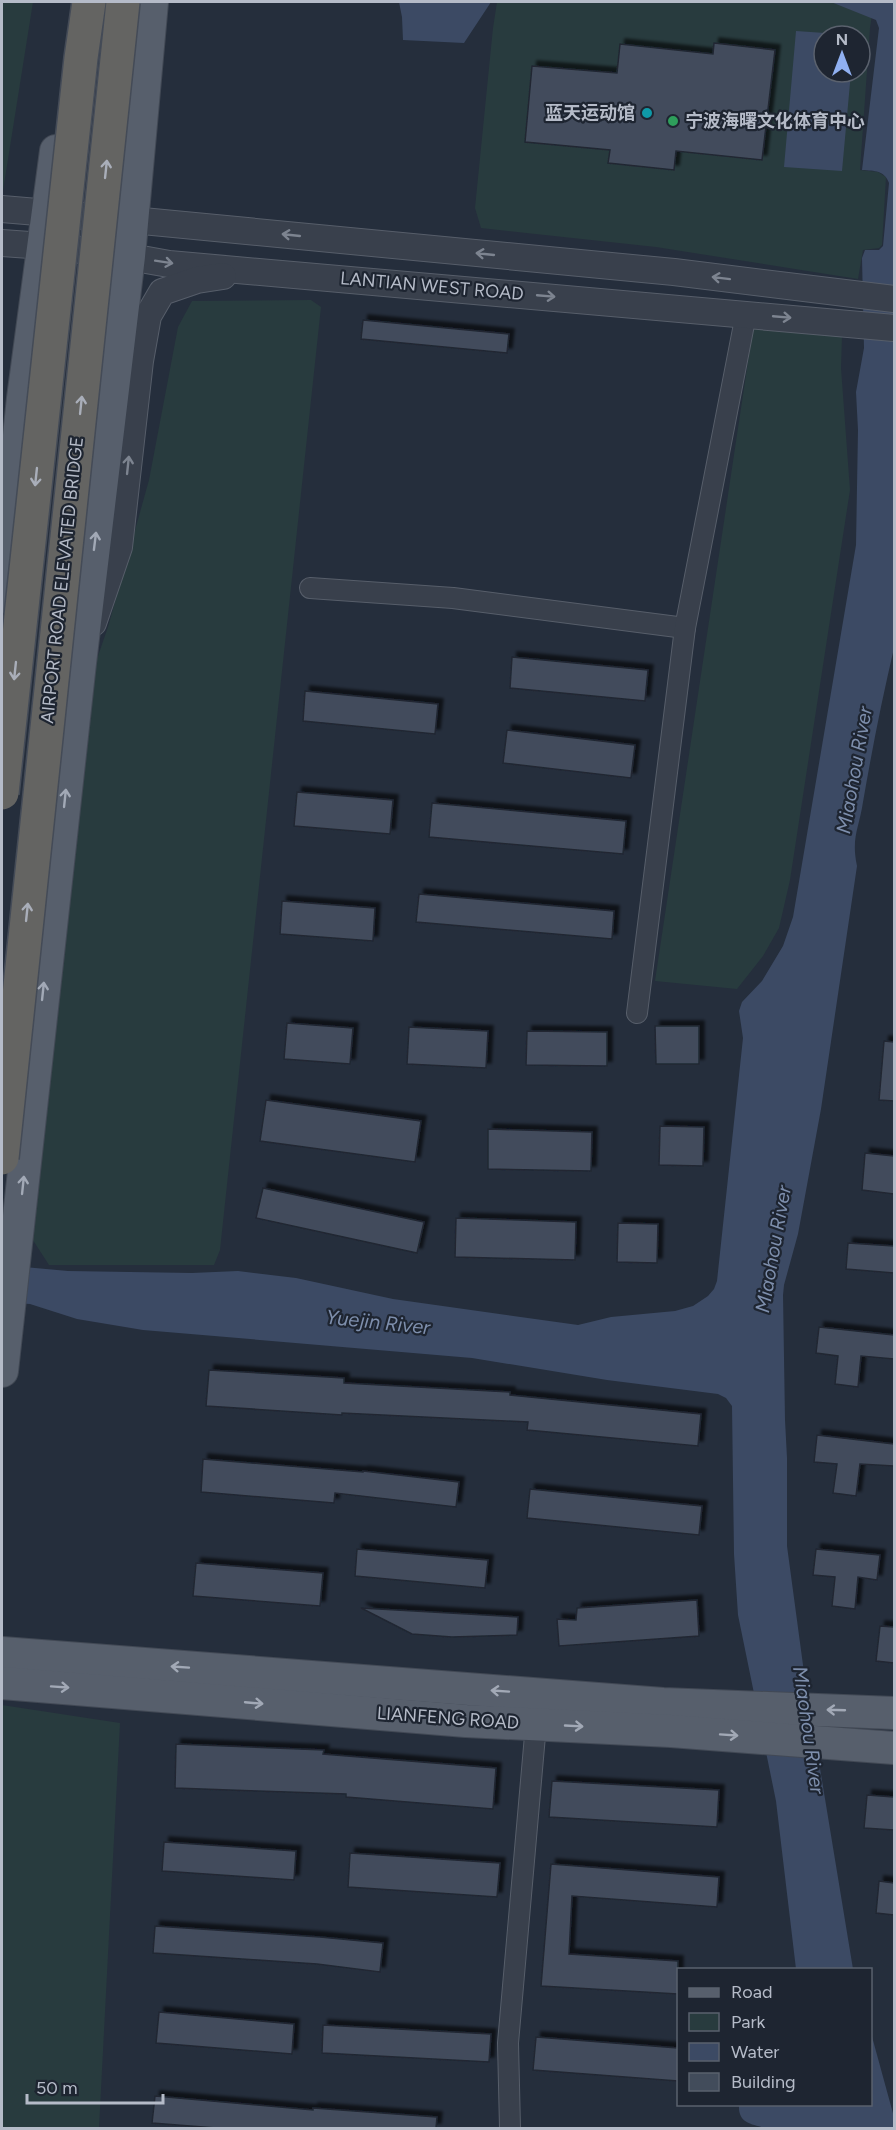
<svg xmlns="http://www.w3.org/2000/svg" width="896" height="2130" font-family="Figtree,'Noto Sans SC',sans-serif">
<defs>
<filter id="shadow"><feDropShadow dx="5" dy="-5" stdDeviation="1.5" flood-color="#0009"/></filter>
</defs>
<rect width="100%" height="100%" fill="#252e3c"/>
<!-- green -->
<g fill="#283b3e" fill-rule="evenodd">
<path d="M2 2H33L2 197Z"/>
<path d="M497 2H874L870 28 860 170 878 172 886 177 882 245 879 248 863 250 858 279 656 247 481 228 475 208 493 28ZM824 36H860V72H824Z"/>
<path d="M311 300 321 307 220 1250 214 1265H49L29 1234 90 679 108 627 149 480 178 327 192 301Z"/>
<path d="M755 315 842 336 841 368 850 490 790 880 779 928 763 956 737 989 655 981Z"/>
<path d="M2 1705 120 1723 99 2128H2Z"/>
</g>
<!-- water -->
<g fill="#3c4a64">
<path d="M399 2H491L464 43 403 40 402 17Z"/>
<path d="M831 2H894V648C882 699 872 750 863 802 859 829 851 837 857 866L821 1109 798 1234 784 1285 783 1295 785 1420 787 1458V1546L803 1665 853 1969H796L776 1801 738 1615 734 1554 732 1406 726 1398 718 1394 607 1380 472 1358 143 1330 77 1319 30 1304 2 1302V1265L68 1271 192 1273 238 1271 296 1278 393 1299 578 1325 611 1317 675 1311 693 1306 708 1296 714 1289 717 1281 743 1038 739 1011 742 1002 762 981 783 946 793 917 856 545 858 430 856 392 864 348 862 258 865 250H879L883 246 889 183C884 170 875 171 862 170L879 28 876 20Z"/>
<path d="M796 31 854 35 824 36V72H851L842 171 784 167Z"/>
<path d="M871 2033 894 2117V2128H766C751 2124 738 2123 739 2105L870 2104Z"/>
</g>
<!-- building -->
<g fill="#424c5b" stroke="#202733" stroke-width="1.5" filter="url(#shadow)">
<path d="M714 43 775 50 762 160 676 151 674 170 608 163 610 150 525 142 532 66 617 73 620 44 713 54Z"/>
<path d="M363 320 509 334 507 353 361 339Z"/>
<path d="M512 657 648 670 645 701 510 688Z"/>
<path d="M305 691 438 704 435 734 303 721Z"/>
<path d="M507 730 635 745 631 778 503 763Z"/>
<path d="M297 792 393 800 390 834 294 826Z"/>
<path d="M432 803 626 821 623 854 429 837Z"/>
<path d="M419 894 614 911 612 939 416 922Z"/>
<path d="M282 901 375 908 373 941 280 934Z"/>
<path d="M287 1023 353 1028 350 1064 284 1059Z"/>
<path d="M655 1026H699V1064H656Z"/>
<path d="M409 1027 488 1031 486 1068 407 1064Z"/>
<path d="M527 1031 607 1032V1066L526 1065Z"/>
<path d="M884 1041 894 1042V1101L879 1100Z"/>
<path d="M266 1100 421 1121 415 1162 260 1141Z"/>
<path d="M660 1126 704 1127 703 1166 659 1165Z"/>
<path d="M488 1129 592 1132 591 1171 488 1169Z"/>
<path d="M865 1153 894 1156V1194L862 1190Z"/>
<path d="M263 1188 424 1222 417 1253 256 1218Z"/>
<path d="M456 1218 576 1222 575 1260 455 1257Z"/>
<path d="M618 1223 658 1224 657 1263 617 1262Z"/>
<path d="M848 1243 894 1246V1273L846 1269Z"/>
<path d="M819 1327 894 1335V1359L861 1356 858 1387 835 1384 838 1356 816 1353Z"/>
<path d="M209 1370 344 1378V1383L510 1392V1395L701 1414 698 1446 527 1430 528 1422 342 1413V1415L206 1406Z"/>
<path d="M817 1435 894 1444V1466L860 1464 856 1496 833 1493 837 1464 814 1462Z"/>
<path d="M203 1459 363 1472V1471L459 1482 456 1507 335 1493 334 1503 201 1492Z"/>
<path d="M530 1489 702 1506 699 1535 527 1518Z"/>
<path d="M357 1549 488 1560 485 1588 355 1576Z"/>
<path d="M816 1549 880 1555 877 1580 858 1577 855 1609 832 1606 835 1577 813 1575Z"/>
<path d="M196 1563 323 1573 320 1606 193 1596Z"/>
<path d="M697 1600 699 1636 559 1646 557 1619 576 1620 577 1608Z"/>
<path d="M361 1608 518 1617 517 1635 452 1637 412 1634Z"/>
<path d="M880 1626 894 1627V1663L876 1661Z"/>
<path d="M176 1744 324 1750 323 1754 496 1768 493 1809 346 1797V1794L175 1788Z"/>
<path d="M552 1781 719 1790 717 1827 549 1817Z"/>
<path d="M867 1795 894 1797V1830L864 1828Z"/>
<path d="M164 1842 296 1851 294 1880 162 1871Z"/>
<path d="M350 1853 500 1863 497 1897 348 1887Z"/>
<path d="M551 1864 719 1877 717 1907 572 1896 569 1954 678 1961V1994L541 1986Z"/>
<path d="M879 1881 894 1883V1915L876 1913Z"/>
<path d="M155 1926 320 1937 383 1943 380 1972 317 1964 153 1953Z"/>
<path d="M159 2012 294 2024 292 2054 156 2043Z"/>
<path d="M323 2025 491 2034 489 2062 322 2053Z"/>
<path d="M536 2037 678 2048V2081L533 2070Z"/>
<path d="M155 2096 313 2110V2108L437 2117 436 2128H216L152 2123Z"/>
</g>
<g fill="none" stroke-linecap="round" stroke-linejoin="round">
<defs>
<g id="minor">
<path d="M310 588 453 598 685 628"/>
<path d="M637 1013 685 628 746 314"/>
<path d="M510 2128 508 2043 536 1724"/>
</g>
<g id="tertiary">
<path d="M2 209 132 220 674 272 894 299"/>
<path d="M2 243C58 246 113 253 169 264L894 328"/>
<path d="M93 623 119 547 140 361 148 316 162 292 197 280 223 276"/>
</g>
<g id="primary">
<path d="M2 597 23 398 56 151"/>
<path d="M2 1371 80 663 129 256 152 2"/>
<path d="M2 1653 663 1704 894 1713"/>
<path d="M2 1683 466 1721 671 1731 894 1748"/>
</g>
</defs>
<!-- minor casing -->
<use href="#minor" stroke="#575e6a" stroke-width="22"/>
<!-- tertiary casing -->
<use href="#tertiary" stroke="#575e6a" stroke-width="28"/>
<!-- primary casing -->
<use href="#primary" stroke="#424955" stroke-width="34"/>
<!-- minor -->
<use href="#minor" stroke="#39404c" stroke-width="20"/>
<!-- tertiary -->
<use href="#tertiary" stroke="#39404c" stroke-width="26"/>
<!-- primary -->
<use href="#primary" stroke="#575f6c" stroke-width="32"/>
<defs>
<g id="trunk-bridge">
<path d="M2 793 81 58 89 2"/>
<path d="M2 1158 123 2"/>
</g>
</defs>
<!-- trunk-bridge casing -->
<use href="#trunk-bridge" stroke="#444b57" stroke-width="36" stroke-linecap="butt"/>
<!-- trunk-bridge -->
<use href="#trunk-bridge" stroke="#646462" stroke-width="33"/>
</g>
<!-- one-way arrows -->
<defs><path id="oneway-shaft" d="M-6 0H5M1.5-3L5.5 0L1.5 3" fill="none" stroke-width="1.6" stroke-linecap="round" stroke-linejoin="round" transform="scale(1.5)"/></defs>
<g stroke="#a9aeb9">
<use href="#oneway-shaft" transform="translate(106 169) rotate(-84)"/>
<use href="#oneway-shaft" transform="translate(81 405) rotate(-84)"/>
<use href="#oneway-shaft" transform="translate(36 477) rotate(96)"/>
<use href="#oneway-shaft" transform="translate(15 671) rotate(96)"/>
<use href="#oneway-shaft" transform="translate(27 912) rotate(-84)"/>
</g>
<g stroke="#7d8490">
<use href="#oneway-shaft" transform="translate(291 235) rotate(-174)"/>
<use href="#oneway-shaft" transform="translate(485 254) rotate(-174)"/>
<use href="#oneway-shaft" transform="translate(164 262) rotate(9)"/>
<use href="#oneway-shaft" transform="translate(721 278) rotate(-173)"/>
<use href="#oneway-shaft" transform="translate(546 296) rotate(5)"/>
<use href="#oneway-shaft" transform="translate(782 317) rotate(5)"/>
<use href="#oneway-shaft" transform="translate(128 465) rotate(-84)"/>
</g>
<g stroke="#a2a9b6">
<use href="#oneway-shaft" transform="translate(95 541) rotate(-83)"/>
<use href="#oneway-shaft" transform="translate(65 798) rotate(-84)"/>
<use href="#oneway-shaft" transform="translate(43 991) rotate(-84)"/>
<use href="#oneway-shaft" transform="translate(23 1185) rotate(-84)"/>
<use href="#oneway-shaft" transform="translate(180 1667) rotate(-176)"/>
<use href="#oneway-shaft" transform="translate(60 1687) rotate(4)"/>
<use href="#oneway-shaft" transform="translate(500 1691) rotate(-176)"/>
<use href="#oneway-shaft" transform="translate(254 1703) rotate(5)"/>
<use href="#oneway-shaft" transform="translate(836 1710) rotate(-178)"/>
<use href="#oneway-shaft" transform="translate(574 1726) rotate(3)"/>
<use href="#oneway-shaft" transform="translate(729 1735) rotate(4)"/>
</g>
<!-- markers -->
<circle fill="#0f9aa8" stroke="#1e2531" stroke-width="2" cx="647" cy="113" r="6"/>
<circle fill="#2e9e5b" stroke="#1e2531" stroke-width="2" cx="673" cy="121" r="6"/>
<g text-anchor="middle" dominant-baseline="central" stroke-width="4.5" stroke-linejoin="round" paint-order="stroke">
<!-- poi labels -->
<g font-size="18" font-weight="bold" fill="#b5bbc8" stroke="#1e2531" text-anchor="end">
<text x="635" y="113">蓝天运动馆</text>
<text x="685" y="121" text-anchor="start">宁波海曙文化体育中心</text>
</g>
<!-- street labels -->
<g font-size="18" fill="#b5bbc8" stroke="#1e2531">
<text transform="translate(432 286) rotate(5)">LANTIAN WEST ROAD</text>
<text transform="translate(62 580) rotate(-84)">AIRPORT ROAD ELEVATED BRIDGE</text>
<text transform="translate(448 1718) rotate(4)">LIANFENG ROAD</text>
</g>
<!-- water labels -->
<g font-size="20" font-style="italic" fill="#7e8fad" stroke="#1e2531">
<text transform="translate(854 770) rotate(-80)">Miaohou River</text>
<text transform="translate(773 1249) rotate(-80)">Miaohou River</text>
<text transform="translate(378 1322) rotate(6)">Yuejin River</text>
<text transform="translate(809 1730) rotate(82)">Miaohou River</text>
</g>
</g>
<!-- border -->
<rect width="896" height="2130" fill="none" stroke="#b5bbc8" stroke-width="6"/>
<!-- legend -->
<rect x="677" y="1968" width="195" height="138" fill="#1e2531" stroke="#5a616d" stroke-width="1.5"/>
<rect x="689" y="1988" width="30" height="9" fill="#575f6c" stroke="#5a616d" stroke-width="1.5"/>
<text x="731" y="1998" font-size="18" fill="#b5bbc8">Road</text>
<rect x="689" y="2013" width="30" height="18" fill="#283b3e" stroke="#5a616d" stroke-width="1.5"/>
<text x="731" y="2028" font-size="18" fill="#b5bbc8">Park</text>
<rect x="689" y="2043" width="30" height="18" fill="#3c4a64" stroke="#5a616d" stroke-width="1.5"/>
<text x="731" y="2058" font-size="18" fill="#b5bbc8">Water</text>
<rect x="689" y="2073" width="30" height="18" fill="#424c5b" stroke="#5a616d" stroke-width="1.5"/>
<text x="731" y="2088" font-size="18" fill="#b5bbc8">Building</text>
<!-- north arrow -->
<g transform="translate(842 54)"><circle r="28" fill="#1e2531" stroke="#5a616d" stroke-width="1.5"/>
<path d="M0-4.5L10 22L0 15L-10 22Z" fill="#90b0f1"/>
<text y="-9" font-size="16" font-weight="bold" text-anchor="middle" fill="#b5bbc8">N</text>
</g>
<!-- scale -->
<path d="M27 2094v9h136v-9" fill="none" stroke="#b5bbc8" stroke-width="3"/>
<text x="36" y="2094" font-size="18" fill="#b5bbc8" stroke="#1e2531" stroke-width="4.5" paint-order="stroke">50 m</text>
</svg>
